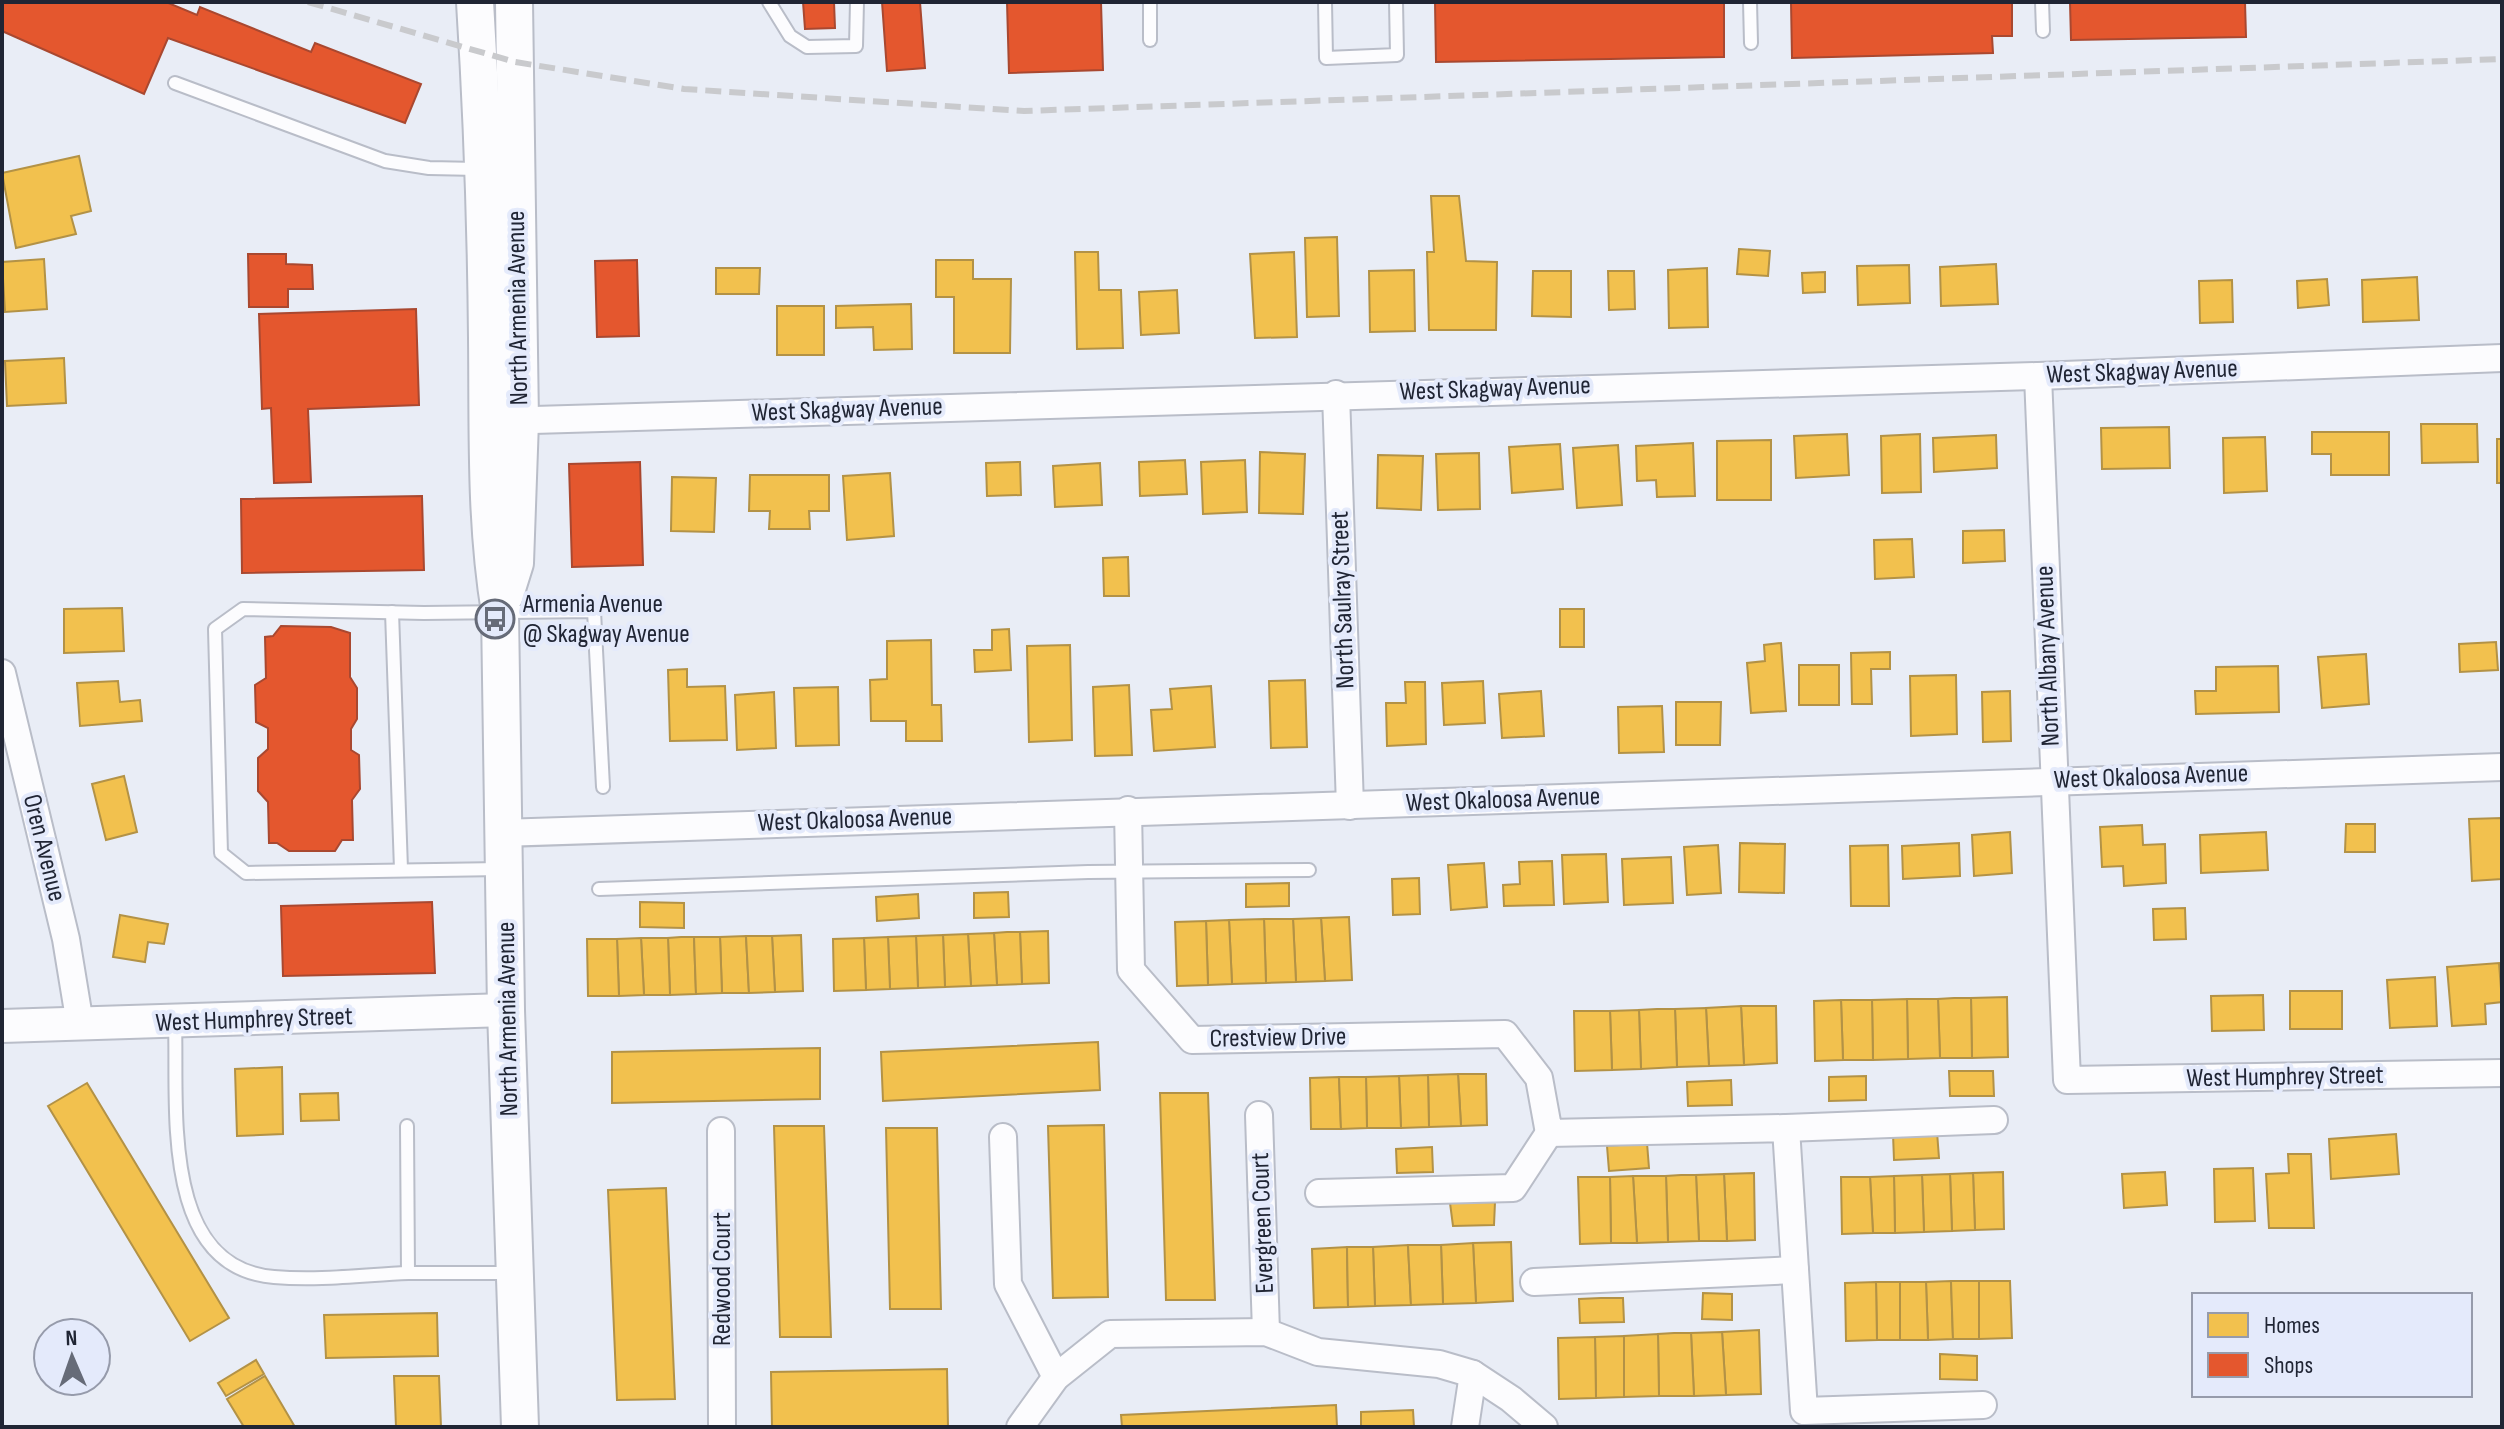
<svg xmlns="http://www.w3.org/2000/svg" width="2504" height="1429" font-family="'Sofia Sans Condensed',sans-serif">
<rect width="100%" height="100%" fill="#e9edf6"/>
<!-- homes -->
<g fill="#f2c14e" stroke="#b39246" stroke-width="2">
<path d="M79 156 91 211 71 216 76 234 16 248 2 173Z"/>
<path d="M1431 196H1459L1466 261 1497 262 1496 330H1429L1427 252H1434Z"/>
<path d="M1337 237 1339 316 1307 317 1305 238Z"/>
<path d="M1739 249 1770 251 1768 276 1737 274Z"/>
<path d="M1075 252H1098L1099 290H1121L1123 348 1077 349Z"/>
<path d="M1294 252 1297 337 1255 338 1250 254Z"/>
<path d="M44 259 47 309 5 312 2 262Z"/>
<path d="M936 260H973V279H1011L1010 353H954V297H936Z"/>
<path d="M1996 264 1998 304 1941 306 1940 267Z"/>
<path d="M1909 265 1910 303 1858 305 1857 266Z"/>
<path d="M716 268H760L759 294H716Z"/>
<path d="M1707 268 1708 327 1669 328 1668 270Z"/>
<path d="M1414 270 1415 331 1370 332 1369 271Z"/>
<path d="M1533 271H1571V317L1532 316Z"/>
<path d="M1608 271H1634L1635 309 1609 310Z"/>
<path d="M1825 272V292L1803 293 1802 273Z"/>
<path d="M2417 277 2419 320 2363 322 2362 280Z"/>
<path d="M2327 279 2329 305 2298 308 2297 281Z"/>
<path d="M2232 280 2233 322 2200 323 2199 281Z"/>
<path d="M1177 290 1179 333 1141 335 1139 292Z"/>
<path d="M911 304 912 349 874 350 873 327 836 328V306Z"/>
<rect x="777" y="306" width="47" height="49"/>
<path d="M64 358 66 403 7 406 5 361Z"/>
<path d="M2421 424H2477L2478 462 2422 463Z"/>
<path d="M2169 427 2170 468 2102 469 2101 428Z"/>
<path d="M2312 432H2389V475H2331V454H2312Z"/>
<path d="M1847 434 1849 475 1796 478 1794 436Z"/>
<path d="M1920 434 1921 492 1882 493 1881 436Z"/>
<path d="M1996 435 1997 468 1934 472 1933 438Z"/>
<path d="M2265 437 2267 491 2224 493 2223 438Z"/>
<rect x="2497" y="439" width="5" height="44"/>
<path d="M1771 440V500H1717V441Z"/>
<path d="M1693 443 1695 496 1657 497 1656 480 1637 481 1636 446Z"/>
<path d="M1560 444 1563 489 1512 493 1509 447Z"/>
<path d="M1618 445 1622 505 1577 508 1573 448Z"/>
<path d="M1260 452 1305 454 1303 514 1259 513Z"/>
<path d="M1479 453 1480 509 1438 510 1436 454Z"/>
<path d="M1378 455 1423 456 1421 510 1377 508Z"/>
<path d="M1185 460 1187 494 1140 496 1139 462Z"/>
<path d="M1245 460 1247 512 1203 514 1201 462Z"/>
<path d="M1020 462 1021 495 987 496 986 463Z"/>
<path d="M1100 463 1102 505 1055 507 1053 466Z"/>
<path d="M890 473 894 536 847 540 843 476Z"/>
<path d="M750 475H829V511H809L810 529H769L770 511H749Z"/>
<path d="M672 477 716 478 714 532 671 531Z"/>
<path d="M2004 530 2005 561 1963 563V531Z"/>
<path d="M1912 539 1914 577 1875 579 1874 540Z"/>
<path d="M1128 557 1129 596H1104L1103 558Z"/>
<path d="M122 608 124 651 64 653V609Z"/>
<rect x="1560" y="609" width="24" height="38"/>
<path d="M1009 629 1011 670 975 672 974 650H992V630Z"/>
<path d="M931 640 932 705H941L942 741H906V721H871L870 680 887 679V641Z"/>
<path d="M2496 642 2498 670 2460 672 2459 644Z"/>
<path d="M1781 643 1786 711 1751 713 1747 663 1765 661 1764 645Z"/>
<path d="M1070 645 1072 740 1029 742 1027 646Z"/>
<path d="M1890 652V669H1871L1872 704H1852L1851 653Z"/>
<path d="M2366 654 2369 704 2322 708 2318 657Z"/>
<rect x="1799" y="665" width="40" height="40"/>
<path d="M2278 666 2279 712 2196 714 2195 691H2216V667Z"/>
<path d="M687 669V687L725 686 727 740 670 741 668 670Z"/>
<path d="M1956 675 1957 734 1911 736 1910 676Z"/>
<path d="M1305 680 1307 747 1271 748 1269 681Z"/>
<path d="M118 681 120 702 140 700 142 721 80 726 77 683Z"/>
<path d="M1483 681 1485 723 1444 725 1442 683Z"/>
<path d="M1405 682H1425L1426 744 1387 746 1386 703H1406Z"/>
<path d="M1129 685 1132 755 1095 756 1093 687Z"/>
<path d="M1211 686 1215 747 1154 751 1151 710 1172 709 1170 689Z"/>
<path d="M838 687 839 745 796 746 794 688Z"/>
<path d="M1541 691 1544 736 1502 738 1499 694Z"/>
<path d="M2010 691 2011 741 1983 742 1982 692Z"/>
<path d="M774 692 776 748 737 750 735 695Z"/>
<path d="M1676 702H1721L1720 745H1676Z"/>
<path d="M1662 706 1664 752 1619 753 1618 707Z"/>
<path d="M124 776 137 832 106 840 92 784Z"/>
<path d="M2502 818V879L2472 881 2469 819Z"/>
<path d="M2346 824H2375V852H2345Z"/>
<path d="M2142 825 2143 845 2165 844 2166 883 2124 886 2123 866 2102 867 2100 827Z"/>
<path d="M2010 832 2012 873 1974 876 1972 835Z"/>
<path d="M2266 832 2268 870 2201 873 2200 835Z"/>
<path d="M1740 843 1785 844 1784 893 1739 892Z"/>
<path d="M1959 843 1960 876 1903 879 1902 846Z"/>
<path d="M1718 845 1721 893 1687 895 1684 847Z"/>
<path d="M1888 845 1889 906H1851L1850 846Z"/>
<path d="M1606 854 1608 902 1564 904 1562 855Z"/>
<path d="M1671 857 1673 903 1624 905 1622 859Z"/>
<path d="M1552 861 1554 905 1504 906 1503 885 1520 884 1519 862Z"/>
<path d="M1484 863 1487 907 1451 910 1448 865Z"/>
<path d="M1419 878 1420 914 1393 915 1392 879Z"/>
<path d="M1289 883V906L1246 907V884Z"/>
<path d="M1008 892 1009 917 974 918V893Z"/>
<path d="M918 894 919 918 877 921 876 897Z"/>
<path d="M640 902 684 903V928L640 927Z"/>
<path d="M2185 908 2186 939 2154 940 2153 909Z"/>
<path d="M120 915 168 924 164 944 148 942 145 962 113 957Z"/>
<path d="M1349 917 1352 980 1325 981 1321 918Z"/>
<path d="M1321 918 1325 981 1296 982 1293 919Z"/>
<path d="M1264 919H1293L1296 982 1266 983Z"/>
<path d="M1264 919 1266 983 1232 984 1229 920Z"/>
<path d="M1229 920 1232 984 1208 985 1206 921Z"/>
<path d="M1206 921 1208 985 1177 986 1175 922Z"/>
<path d="M1048 931 1049 983 1022 984 1020 932Z"/>
<path d="M1007 932H1020L1022 984 997 985 994 933Z"/>
<path d="M994 933 997 985 971 986 968 934Z"/>
<path d="M968 934 971 986 945 987 943 935Z"/>
<path d="M801 935 803 991 775 992 772 936Z"/>
<path d="M943 935 945 987 918 988 916 936Z"/>
<path d="M746 936 749 993H722L720 937Z"/>
<path d="M746 936H772L775 992 749 993Z"/>
<path d="M916 936 918 988 890 989 888 937Z"/>
<path d="M681 937H694L696 994 670 995 668 938Z"/>
<path d="M694 937H720L722 993 696 994Z"/>
<path d="M888 937 890 989 866 990 864 938Z"/>
<path d="M641 938H668L670 995H644Z"/>
<path d="M641 938 644 995 619 996 617 939Z"/>
<path d="M864 938 866 990 834 991 833 939Z"/>
<path d="M587 939H617L619 996H588Z"/>
<path d="M2499 963 2502 1002 2485 1004 2486 1024 2452 1026 2447 967Z"/>
<path d="M2435 977 2437 1026 2390 1028 2387 980Z"/>
<rect x="2290" y="991" width="52" height="38"/>
<path d="M2263 995 2264 1030 2212 1031 2211 996Z"/>
<path d="M2007 997 2008 1057 1972 1058 1971 998Z"/>
<path d="M1954 998H1971L1972 1058H1940L1938 999Z"/>
<path d="M1907 999H1938L1940 1058 1908 1059Z"/>
<path d="M1907 999 1908 1059 1873 1060 1872 1000Z"/>
<path d="M1841 1000H1872L1873 1060H1843Z"/>
<path d="M1841 1000 1843 1060 1815 1061 1814 1001Z"/>
<path d="M1741 1006H1776L1777 1063 1744 1065Z"/>
<path d="M1741 1006 1744 1065 1709 1066 1706 1008Z"/>
<path d="M1706 1008 1709 1066 1677 1067 1675 1009Z"/>
<path d="M1657 1009H1675L1677 1067 1641 1069 1639 1010Z"/>
<path d="M1639 1010 1641 1069 1612 1070 1610 1011Z"/>
<path d="M1574 1011H1610L1612 1070 1575 1071Z"/>
<path d="M1098 1042 1100 1090 883 1101 881 1052Z"/>
<path d="M820 1048V1099L612 1103V1052Z"/>
<path d="M282 1067 283 1134 237 1136 235 1069Z"/>
<path d="M1949 1071H1993L1994 1096H1950Z"/>
<path d="M1458 1074H1486L1487 1125 1461 1126Z"/>
<path d="M1458 1074 1461 1126 1429 1127 1428 1075Z"/>
<path d="M1428 1075 1429 1127 1401 1128 1399 1076Z"/>
<path d="M1399 1076 1401 1128H1367L1366 1077Z"/>
<path d="M1866 1076V1100L1829 1101V1077Z"/>
<path d="M1339 1077 1341 1129H1311L1310 1078Z"/>
<path d="M1339 1077H1366L1367 1128 1341 1129Z"/>
<path d="M1731 1080 1732 1105 1688 1106 1687 1082Z"/>
<path d="M87 1083 229 1318 190 1341 48 1106Z"/>
<path d="M338 1093 339 1120 301 1121 300 1094Z"/>
<path d="M1160 1093H1208L1215 1300H1166Z"/>
<path d="M1104 1125 1108 1297 1053 1298 1048 1126Z"/>
<path d="M774 1126H824L831 1337H780Z"/>
<path d="M886 1128H937L941 1309H890Z"/>
<path d="M1937 1132 1939 1158 1894 1160 1893 1134Z"/>
<path d="M2396 1134 2399 1174 2331 1179 2329 1139Z"/>
<path d="M1647 1143 1649 1168 1609 1171 1607 1146Z"/>
<path d="M1432 1147 1433 1172 1397 1173 1396 1149Z"/>
<path d="M2288 1154H2311L2314 1228H2269L2266 1174 2289 1173Z"/>
<path d="M2253 1168 2255 1221 2215 1222 2214 1169Z"/>
<path d="M2003 1172 2004 1229 1975 1230 1973 1173Z"/>
<path d="M2165 1172 2167 1205 2124 1208 2122 1174Z"/>
<path d="M1754 1173 1755 1240 1727 1241 1724 1174Z"/>
<path d="M1973 1173 1975 1230 1952 1231 1950 1174Z"/>
<path d="M1724 1174 1727 1241H1699L1696 1175Z"/>
<path d="M1950 1174 1952 1231 1924 1232 1922 1175Z"/>
<path d="M1681 1175H1696L1699 1241 1668 1242 1666 1176Z"/>
<path d="M1922 1175 1924 1232 1895 1233 1894 1176Z"/>
<path d="M1633 1176H1666L1668 1242 1637 1243Z"/>
<path d="M1633 1176 1637 1243H1611L1610 1177Z"/>
<path d="M1894 1176 1895 1233H1873L1870 1177Z"/>
<path d="M1578 1177H1610L1611 1243 1580 1244Z"/>
<path d="M1841 1177H1870L1873 1233 1842 1234Z"/>
<path d="M666 1188 675 1399 617 1400 608 1190Z"/>
<path d="M1495 1202 1494 1225 1453 1226 1450 1203Z"/>
<path d="M1511 1242 1513 1301 1476 1303 1473 1243Z"/>
<path d="M1473 1243 1476 1303 1443 1304 1441 1245Z"/>
<path d="M1408 1245 1411 1305 1375 1306 1373 1247Z"/>
<path d="M1408 1245H1441L1443 1304 1411 1305Z"/>
<path d="M1347 1247 1348 1307 1314 1308 1312 1249Z"/>
<path d="M1347 1247H1373L1375 1306 1348 1307Z"/>
<path d="M1951 1281 1953 1339 1928 1340 1926 1282Z"/>
<path d="M1951 1281H1979V1339H1953Z"/>
<path d="M1979 1281H2010L2012 1338 1979 1339Z"/>
<path d="M1876 1282H1900V1340H1877Z"/>
<path d="M1876 1282 1877 1340 1846 1341 1845 1283Z"/>
<path d="M1900 1282H1926L1928 1340H1900Z"/>
<path d="M1703 1293 1732 1294V1320L1702 1319Z"/>
<path d="M1601 1298H1623L1624 1322 1580 1323 1579 1299Z"/>
<path d="M437 1313 438 1356 326 1358 324 1315Z"/>
<path d="M1759 1330 1761 1394 1726 1395 1722 1332Z"/>
<path d="M1722 1332 1726 1395 1694 1396 1691 1333Z"/>
<path d="M1674 1333H1691L1694 1396H1659L1658 1334Z"/>
<path d="M1658 1334 1659 1396 1624 1397V1336Z"/>
<path d="M1624 1336V1397L1596 1398 1595 1337Z"/>
<path d="M1595 1337 1596 1398 1559 1399 1558 1338Z"/>
<path d="M1940 1354 1977 1356V1380L1940 1379Z"/>
<path d="M256 1360 264 1374 226 1396 218 1383Z"/>
<path d="M947 1369 948 1427H772L771 1372Z"/>
<path d="M265 1376 295 1427H244L227 1399Z"/>
<path d="M394 1376H439L441 1427H396Z"/>
<path d="M1336 1405 1337 1427H1122L1121 1415Z"/>
<path d="M1413 1410 1414 1427H1361V1412Z"/>
</g>
<!-- shops -->
<g fill="#e4572e" stroke="#a94830" stroke-width="2">
<path d="M2 2H166L197 15 200 7 311 52 315 43 421 84 405 123 168 38 144 94 2 31Z"/>
<path d="M803 2H834L835 28 805 29Z"/>
<path d="M882 2H920L925 68 887 71Z"/>
<path d="M1007 2H1101L1103 70 1009 73Z"/>
<path d="M1435 2H1724V57L1436 62Z"/>
<path d="M1791 2H2012V36H1992L1993 53 1792 58Z"/>
<path d="M2070 2H2245L2246 37 2071 40Z"/>
<path d="M248 254H286V264L312 265 313 289H288V307H249Z"/>
<path d="M637 260 639 336 597 337 595 261Z"/>
<path d="M416 309 419 405 308 409 311 482 274 483 271 408 262 409 259 314Z"/>
<path d="M640 462 643 565 572 567 569 464Z"/>
<path d="M422 496 424 570 242 573 241 499Z"/>
<path d="M281 626 331 627 350 633V677L357 688V719L351 729V750L359 755 360 789 352 800 353 840H342L335 851H289L277 843H269L268 802 258 791V758L268 749V728L256 722 255 685 266 678 265 637 273 636Z"/>
<path d="M432 902 435 973 283 976 281 906Z"/>
</g>
<g fill="none" stroke-linecap="round" stroke-linejoin="round">
<defs>
<g id="service">
<path d="M769 2 790 36 807 47 856 46 857 2"/>
<path d="M1150 2V40"/>
<path d="M1325 2 1326 58 1397 55 1396 2"/>
<path d="M1750 2 1751 43"/>
<path d="M2042 2 2043 31"/>
<path d="M175 83 385 161 429 168 478 169"/>
<path d="M392 612 401 869"/>
<path d="M501 869 246 873 221 853 215 629 243 609 424 613 594 611 603 787"/>
<path d="M599 889 1088 872 1309 870"/>
<path d="M175 1023C178 1105 159 1268 274 1277 318 1281 364 1275 408 1273"/>
<path d="M407 1126 408 1273H512"/>
</g>
<g id="minor">
<path d="M2038 376 2067 1080 2502 1073"/>
<path d="M1336 394 1350 806"/>
<path d="M503 421 2038 376 2502 358"/>
<path d="M2 673 66 939 80 1024"/>
<path d="M1128 810 1131 970 1192 1040 1505 1034 1539 1078 1549 1133 1786 1128 1804 1411 1983 1405"/>
<path d="M504 833 2502 767"/>
<path d="M1259 1115 1266 1332"/>
<path d="M1786 1128 1994 1120"/>
<path d="M721 1131 722 1427"/>
<path d="M1003 1137 1008 1284 1056 1377"/>
<path d="M1319 1193 1513 1188 1549 1133"/>
<path d="M1534 1282 1795 1270"/>
<path d="M1020 1427 1056 1377 1110 1334 1266 1332 1318 1352 1439 1364 1473 1374 1511 1399 1544 1427"/>
<path d="M1465 1427 1473 1374"/>
</g>
<path id="tertiary" d="M2 1026 506 1010"/>
<g id="secondary">
<path d="M475 2C482 113 486 226 487 338 488 430 485 521 500 612L506 1010 520 1427"/>
<path d="M505 595 515 563 520 421 514 2"/>
</g>
</defs>
<!-- service casing -->
<use href="#service" stroke="#b9bdc8" stroke-width="16"/>
<!-- minor casing -->
<use href="#minor" stroke="#b9bdc8" stroke-width="30"/>
<!-- tertiary casing -->
<use href="#tertiary" stroke="#b9bdc8" stroke-width="36"/>
<!-- secondary casing -->
<use href="#secondary" stroke="#b9bdc8" stroke-width="40"/>
<!-- service -->
<use href="#service" stroke="#fcfcfe" stroke-width="12"/>
<!-- minor -->
<use href="#minor" stroke="#fcfcfe" stroke-width="26"/>
<!-- tertiary -->
<use href="#tertiary" stroke="#fcfcfe" stroke-width="32"/>
<!-- secondary -->
<use href="#secondary" stroke="#fcfcfe" stroke-width="36"/>
<!-- rail -->
<path stroke="#c9cacd" stroke-width="6" stroke-dasharray="16 8" stroke-linecap="butt" d="M308 2 515 62 684 89 1024 111 2502 59"/>
</g>
<!-- icons -->
<defs>
<symbol id="bus-ring" viewBox="-11 -11 22 22"><circle r="9.5" fill="#e4eafb" stroke="#666b78" stroke-width="1.5"/><path d="M-5-6H5V4H4V6H2V4H-2V6H-4V4H-5ZM-3.5-4V0h7V-4ZM-3.5 1.2v1.5H-2V1.2ZM2 1.2v1.5H3.5V1.2Z" fill="#666b78"/></symbol>
</defs>
<g fill-rule="evenodd">
<use href="#bus-ring" x="473" y="597" width="44" height="44"/>
</g>
<g text-anchor="middle" dominant-baseline="central" stroke-width="8" stroke-linejoin="round" paint-order="stroke">
<!-- street labels -->
<g font-size="26" fill="#202534" stroke="#e4eafb">
<text transform="translate(518 308) rotate(-91)">North Armenia Avenue</text>
<text transform="translate(2142 372) rotate(-2)">West Skagway Avenue</text>
<text transform="translate(1495 389) rotate(-2)">West Skagway Avenue</text>
<text transform="translate(847 410) rotate(-2)">West Skagway Avenue</text>
<text transform="translate(1343 600) rotate(-92)">North Saulray Street</text>
<text transform="translate(2048 656) rotate(-92)">North Albany Avenue</text>
<text transform="translate(2151 777) rotate(-2)">West Okaloosa Avenue</text>
<text transform="translate(1503 800) rotate(-2)">West Okaloosa Avenue</text>
<text transform="translate(855 820) rotate(-2)">West Okaloosa Avenue</text>
<text transform="translate(44 848) rotate(76)">Oren Avenue</text>
<text transform="translate(508 1019) rotate(-91)">North Armenia Avenue</text>
<text transform="translate(254 1020) rotate(-2)">West Humphrey Street</text>
<text transform="translate(1278 1038) rotate(-1)">Crestview Drive</text>
<text transform="translate(2285 1077) rotate(-1)">West Humphrey Street</text>
<text transform="translate(1263 1223) rotate(-92)">Evergreen Court</text>
<text transform="translate(722 1279) rotate(-90)">Redwood Court</text>
</g>
<!-- poi labels -->
<g font-size="26" fill="#202534" stroke="#e4eafb" text-anchor="start">
<text x="523" y="604">Armenia Avenue<tspan x="523" dy="30">@ Skagway Avenue</tspan></text>
</g>
</g>
<!-- border -->
<rect width="2504" height="1429" fill="none" stroke="#202534" stroke-width="8"/>
<!-- legend -->
<rect x="2192" y="1293" width="280" height="104" fill="#e4eafb" stroke="#969bab" stroke-width="2"/>
<rect x="2208" y="1313" width="40" height="24" fill="#f2c14e" stroke="#969bab" stroke-width="2"/>
<text x="2264" y="1333" font-size="24" fill="#202534">Homes</text>
<rect x="2208" y="1353" width="40" height="24" fill="#e4572e" stroke="#969bab" stroke-width="2"/>
<text x="2264" y="1373" font-size="24" fill="#202534">Shops</text>
<!-- north arrow -->
<g transform="translate(72 1357) rotate(358)"><circle r="38" fill="#e4eafb" stroke="#969bab" stroke-width="2"/>
<path d="M0-6L14 30L0 20L-14 30Z" fill="#666b78"/>
<text y="-12" font-size="22" font-weight="bold" text-anchor="middle" fill="#202534">N</text>
</g>
</svg>
